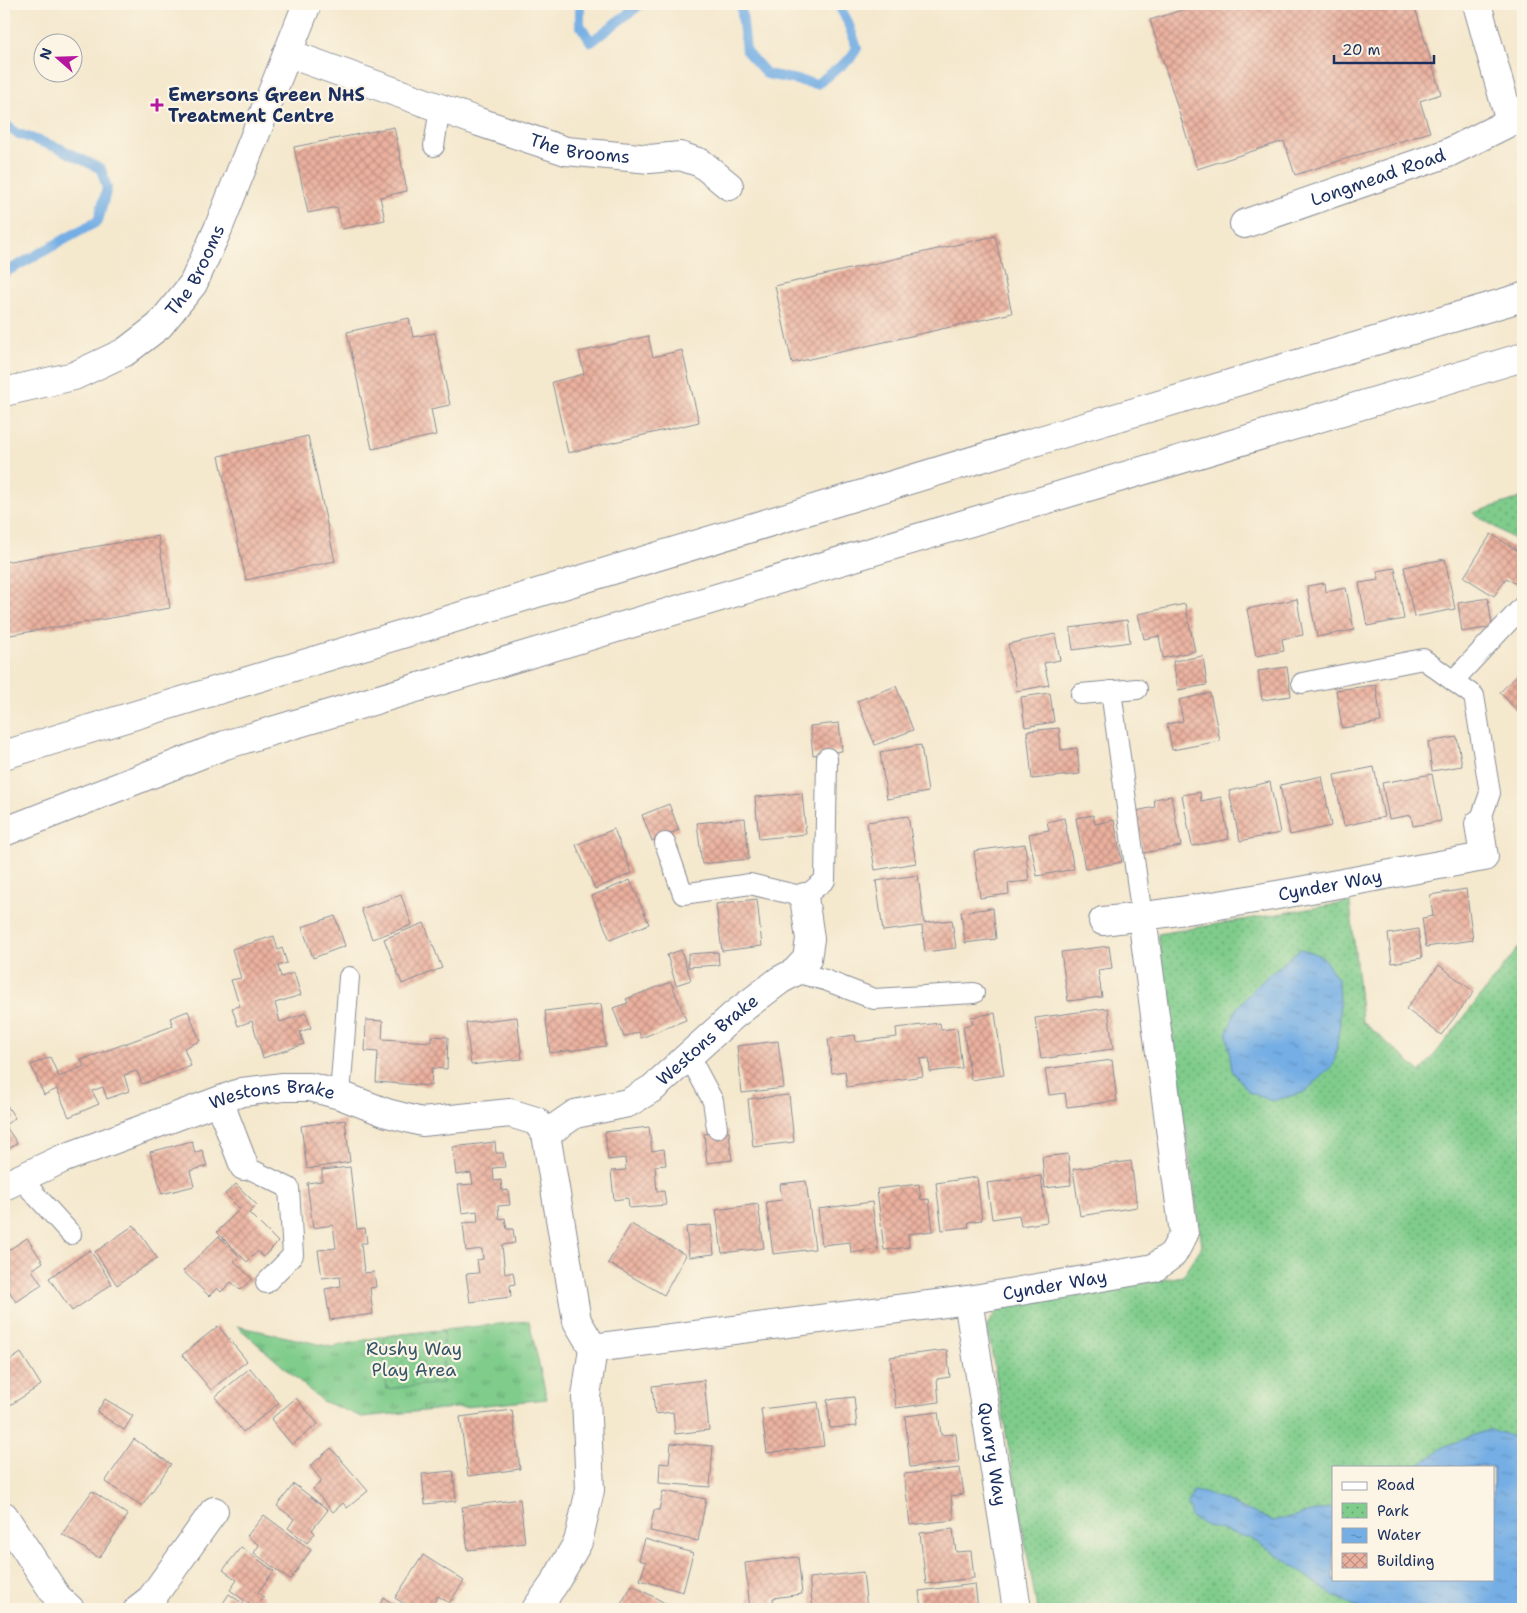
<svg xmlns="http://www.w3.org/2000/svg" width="1527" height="1613" font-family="'Shantell Sans',sans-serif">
<defs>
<pattern id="grass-tufts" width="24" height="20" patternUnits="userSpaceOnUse" patternTransform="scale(1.25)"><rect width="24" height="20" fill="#7fcc8b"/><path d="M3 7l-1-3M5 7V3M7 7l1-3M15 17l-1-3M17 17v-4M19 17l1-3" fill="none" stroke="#67a675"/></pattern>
<pattern id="park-dots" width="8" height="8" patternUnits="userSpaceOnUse" patternTransform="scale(1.25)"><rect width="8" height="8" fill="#7fcc8b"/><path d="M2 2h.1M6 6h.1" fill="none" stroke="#67a675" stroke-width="1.8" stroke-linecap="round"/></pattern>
<pattern id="water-ripples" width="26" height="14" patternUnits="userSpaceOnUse" patternTransform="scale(1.25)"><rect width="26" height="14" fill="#74aee4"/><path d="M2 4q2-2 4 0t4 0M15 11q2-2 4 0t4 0" fill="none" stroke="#5e8ebc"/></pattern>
<pattern id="building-cross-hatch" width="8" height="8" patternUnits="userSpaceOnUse" patternTransform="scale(1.25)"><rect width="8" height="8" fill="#ecb19e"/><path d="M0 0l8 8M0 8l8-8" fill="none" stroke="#be9084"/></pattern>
</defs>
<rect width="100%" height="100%" fill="#fcf5e5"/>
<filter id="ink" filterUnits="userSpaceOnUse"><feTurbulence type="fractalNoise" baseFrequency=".02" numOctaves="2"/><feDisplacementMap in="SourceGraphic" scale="10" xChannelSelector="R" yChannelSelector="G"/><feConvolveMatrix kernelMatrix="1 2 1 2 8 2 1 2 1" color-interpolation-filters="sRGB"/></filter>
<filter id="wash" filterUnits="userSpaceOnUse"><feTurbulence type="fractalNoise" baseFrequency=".0096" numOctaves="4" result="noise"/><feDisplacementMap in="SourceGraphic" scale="20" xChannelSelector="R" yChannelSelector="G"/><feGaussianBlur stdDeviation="1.12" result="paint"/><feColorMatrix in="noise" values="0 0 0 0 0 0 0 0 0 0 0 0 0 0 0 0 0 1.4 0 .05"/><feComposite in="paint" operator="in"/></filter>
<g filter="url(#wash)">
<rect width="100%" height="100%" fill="#f4e8cd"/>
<!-- grass -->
<path fill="url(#grass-tufts)" stroke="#4d7e74" d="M529 1321 547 1399 362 1417 322 1401 237 1326 332 1347 384 1336Z"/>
<!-- park -->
<g fill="url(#park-dots)" stroke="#4d7e74" fill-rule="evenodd">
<path d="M1523 497V545L1473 513Z"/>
<path d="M1350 902 1362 1021 1421 1072 1523 942V1609H1037L987 1325 999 1308 1183 1276 1202 1246 1158 934ZM1333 1467H1493V1579H1333Z"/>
<path d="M444 1330 443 1383 386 1389 384 1336Z"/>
</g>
<!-- water -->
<g fill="url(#water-ripples)" stroke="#486ea1">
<path d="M1300 949 1322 956 1338 979 1340 1023 1334 1064 1305 1092 1272 1101 1249 1092 1232 1070 1227 1034 1236 1009 1258 984Z"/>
<path d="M1491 1429 1523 1441V1609H1361L1330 1594 1280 1556 1250 1538 1204 1525 1191 1517 1188 1504 1193 1491 1209 1494 1273 1521 1333 1507V1579H1493V1467H1417L1445 1446Z"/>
</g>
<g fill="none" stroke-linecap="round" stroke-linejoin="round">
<!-- stream -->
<g stroke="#74aee4" stroke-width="10">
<path d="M580 4V25L591 42 641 4"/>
<path d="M741 4 746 51 767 74 817 84 850 59 857 48 847 20 838 4"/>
<path d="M4 123 16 133 59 148 101 169 107 188 98 221 4 273"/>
</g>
</g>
<g id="blocks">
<!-- building -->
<g fill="url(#building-cross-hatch)">
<path d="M1201 4H1414L1441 94 1420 101 1430 132 1295 175 1284 141 1197 169 1150 20Z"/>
<path d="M394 127 407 191 380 197 385 220 342 229 337 207 308 213 294 147Z"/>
<path d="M995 236 1012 313 792 363 775 286Z"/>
<path d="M409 318 413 337 435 333 450 405 431 409 436 435 372 449 347 332Z"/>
<path d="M648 336 653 357 682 350 699 422 568 453 552 382 584 374 579 352Z"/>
<path d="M308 436 335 561 246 580 219 456Z"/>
<path d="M1491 534 1523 554V572L1516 584 1506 578 1494 596 1464 577Z"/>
<path d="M158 536 170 608 4 636V562Z"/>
<path d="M1445 559 1455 609 1414 617 1404 567Z"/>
<path d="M1395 568 1404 619 1367 626 1359 583 1379 580 1377 571Z"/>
<path d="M1325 583 1326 592 1346 588 1354 630 1317 637 1307 586Z"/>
<path d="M1488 598 1492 627 1462 632 1458 603Z"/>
<path d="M1297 599 1303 635 1282 639 1284 651 1256 656 1247 609Z"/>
<path d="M1185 604 1195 651 1163 658 1159 636 1144 639 1138 614Z"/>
<path d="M1127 620 1130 642 1073 650 1070 628Z"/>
<path d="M1055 634 1060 660 1044 663 1049 685 1017 691 1008 644Z"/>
<path d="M1203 656 1207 685 1178 690 1173 661Z"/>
<path d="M1287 667 1291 696 1262 700 1258 671Z"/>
<path d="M1523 670V718L1500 692Z"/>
<path d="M1376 685 1381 722 1342 728 1336 690Z"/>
<path d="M896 686 913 730 875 745 857 701Z"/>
<path d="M1050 693 1054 722 1025 727 1021 697Z"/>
<path d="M1210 693 1220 741 1172 750 1167 724 1183 721 1179 700Z"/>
<path d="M839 723 842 751 813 755 810 726Z"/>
<path d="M1059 728 1061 750 1077 748 1080 774 1032 779 1027 731Z"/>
<path d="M1457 737 1462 766 1432 771 1428 742Z"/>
<path d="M921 745 928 792 887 799 880 752Z"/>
<path d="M1374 767 1384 817 1344 826 1334 775Z"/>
<path d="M1432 774 1441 821 1413 826 1411 815 1389 819 1382 783Z"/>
<path d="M1322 776 1331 826 1290 835 1280 785Z"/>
<path d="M1270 782 1280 833 1240 841 1229 791Z"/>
<path d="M1200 792 1201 801 1221 797 1229 839 1192 846 1182 795Z"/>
<path d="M802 793 806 834 759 839 755 797Z"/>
<path d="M1171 796 1181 846 1143 853 1136 811 1155 807 1154 799Z"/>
<path d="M669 804 679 830 652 841 642 815Z"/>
<path d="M1093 815 1095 824 1114 820 1122 862 1085 869 1076 818Z"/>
<path d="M908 816 916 863 875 870 867 822Z"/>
<path d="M745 818 749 859 702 864 697 823Z"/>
<path d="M1064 818 1074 869 1037 876 1029 834 1049 830 1047 822Z"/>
<path d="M614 829 632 873 595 889 576 845Z"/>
<path d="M1025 844 1029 881 1008 883 1009 894 980 898 974 851Z"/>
<path d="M918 875 924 923 952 920 956 948 925 952 922 926 883 931 876 881Z"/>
<path d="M630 880 649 924 610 940 592 896Z"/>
<path d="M1466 889 1473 940 1426 947 1422 918 1433 916 1430 895Z"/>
<path d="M401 895 412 925 372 939 361 909Z"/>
<path d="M757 899 762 946 722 951 716 904Z"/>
<path d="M993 908 996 939 965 943 961 912Z"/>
<path d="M335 916 345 946 313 958 302 927Z"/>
<path d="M424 923 442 968 402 984 384 939Z"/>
<path d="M1418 929 1422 958 1392 963 1388 934Z"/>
<path d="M274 936 278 950 282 948 287 963 278 966 281 977 294 973 301 995 275 1003 280 1022 306 1013 311 1028 300 1032 304 1044 263 1058 252 1021 238 1026 232 1008 240 1006 231 980 241 978 232 949Z"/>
<path d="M1109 946 1112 968 1098 970 1102 997 1068 1001 1061 952Z"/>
<path d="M681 950 691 980 676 985 667 955Z"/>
<path d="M718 952 719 965 688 967V954Z"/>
<path d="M1439 965 1474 992 1441 1035 1406 1009Z"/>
<path d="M671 982 686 1020 641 1038 639 1032 624 1037 613 1008 628 1003 626 999Z"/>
<path d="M601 1004 606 1046 550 1053 545 1011Z"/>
<path d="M1108 1008 1113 1049 1041 1059 1035 1018Z"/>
<path d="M188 1011 200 1041 184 1048 191 1066 142 1084 137 1071 124 1075 129 1091 107 1099 103 1087 92 1091 99 1104 69 1117 57 1089 44 1095 31 1065 50 1057 59 1077 84 1066 81 1060 173 1026 170 1018Z"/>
<path d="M995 1013 1004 1075 971 1080 963 1026 973 1024 971 1017Z"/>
<path d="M517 1017 522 1059 471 1065 466 1023Z"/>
<path d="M366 1020 383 1021 382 1039 431 1042V1036L448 1037 447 1069 432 1068 431 1086 376 1082 378 1052 365 1051Z"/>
<path d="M940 1023 941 1030 957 1028 962 1068 930 1072 929 1058 920 1059 923 1076 847 1087 845 1071 832 1073 828 1039 855 1035 856 1042 897 1037 896 1028Z"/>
<path d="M778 1041 784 1088 742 1093 737 1046Z"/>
<path d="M1112 1060 1117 1101 1067 1107 1065 1093 1049 1095 1045 1069Z"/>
<path d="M789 1095 794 1142 753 1147 748 1099Z"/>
<path d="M4 1101 15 1118 5 1125 17 1143 4 1152Z"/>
<path d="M345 1120 350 1162 307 1169 301 1126Z"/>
<path d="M649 1127 652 1151 664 1149 666 1165 655 1166 657 1192 664 1191 666 1205 629 1208 628 1198 614 1200 611 1171 626 1170 625 1158 608 1160 605 1132Z"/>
<path d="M729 1131 732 1160 707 1163 704 1134Z"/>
<path d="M192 1141 195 1153 202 1150 207 1166 190 1171 194 1186 162 1194 150 1152Z"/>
<path d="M495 1142 496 1153H503L505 1167 493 1168 494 1181 501 1180 502 1191 508 1190 510 1205 498 1206 499 1219 505 1218 507 1229H513L515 1243 502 1245 505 1274 513 1272 515 1284 510 1285 511 1297 470 1302 466 1274 479 1273 477 1260 483 1259 482 1249 466 1251 463 1223 478 1222 477 1211 462 1213 458 1185 473 1184 471 1173 456 1175 453 1147Z"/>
<path d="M1068 1154 1071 1185 1045 1188 1042 1157Z"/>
<path d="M1131 1161 1137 1207 1080 1216 1073 1169Z"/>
<path d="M350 1167 357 1229 365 1228 367 1243H361L364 1273 374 1272 376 1287 370 1288 373 1314 330 1320 325 1289 341 1286 340 1276 322 1278 318 1250 336 1248 333 1225 313 1228 307 1183 322 1181V1170Z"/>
<path d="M1041 1176 1047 1222 1021 1226 1019 1215 992 1219 987 1183Z"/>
<path d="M977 1177 982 1220 968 1222 969 1227 942 1230 936 1183Z"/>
<path d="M806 1181 815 1249 773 1254 766 1202 782 1200 780 1184Z"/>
<path d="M236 1184 257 1205 249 1213 278 1242 263 1257 258 1251 247 1262 217 1232 240 1209 225 1194Z"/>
<path d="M919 1184 921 1200 929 1199 933 1231 908 1234 909 1247 884 1250 877 1189Z"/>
<path d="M872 1202 878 1249 851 1253 850 1242 822 1245 818 1209Z"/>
<path d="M758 1204 764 1248 722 1253 716 1210Z"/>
<path d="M631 1224 686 1255 664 1295 608 1263Z"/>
<path d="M134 1225 157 1258 117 1285 95 1252Z"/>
<path d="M711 1225 714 1254 689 1257 686 1227Z"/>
<path d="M219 1236 239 1256 234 1261 252 1279 240 1290 231 1282 221 1292 217 1288 209 1296 183 1271Z"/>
<path d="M27 1238 43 1262 32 1270 42 1285 16 1302 4 1283V1253Z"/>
<path d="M90 1250 112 1284 72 1311 49 1278Z"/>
<path d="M218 1326 247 1361 211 1390 182 1355Z"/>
<path d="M947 1350 950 1377 937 1379 939 1402 896 1408 890 1357Z"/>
<path d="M21 1353 41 1385 4 1409V1359L6 1363Z"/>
<path d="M250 1368 279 1403 243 1432 215 1397Z"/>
<path d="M704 1380 709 1430 675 1434 673 1412 655 1414 652 1386Z"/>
<path d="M854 1397 857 1426 830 1428 827 1400Z"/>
<path d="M296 1398 318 1424 292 1445 271 1419Z"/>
<path d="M105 1399 133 1416 124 1430 97 1412Z"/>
<path d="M818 1402 824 1446 767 1453 761 1409Z"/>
<path d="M512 1410 520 1469 468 1476 460 1417Z"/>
<path d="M938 1412 941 1435 956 1434 959 1462 910 1467 905 1416Z"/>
<path d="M134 1439 171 1464 142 1506 105 1482Z"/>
<path d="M671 1443 713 1446 710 1487 659 1483 660 1463 669 1464Z"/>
<path d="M331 1448 368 1491 347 1508 343 1503 333 1512 313 1489 322 1481 310 1466Z"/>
<path d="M960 1468 964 1494 951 1496 954 1520 910 1525 904 1474Z"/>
<path d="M453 1471 456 1501 425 1504 422 1474Z"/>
<path d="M294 1484 328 1510 312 1530 315 1533 307 1543 288 1528 294 1519 277 1506Z"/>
<path d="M92 1491 128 1515 99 1558 62 1534Z"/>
<path d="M663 1491 706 1499 698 1541 650 1531 654 1510H659Z"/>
<path d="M520 1499 525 1543 468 1550 462 1507Z"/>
<path d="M264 1515 311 1550 290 1580 254 1553 259 1545 247 1536Z"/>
<path d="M953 1529 956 1552 971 1551 974 1578 926 1584 920 1533Z"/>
<path d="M645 1539 693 1553 683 1592 640 1580 646 1562 639 1560Z"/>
<path d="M241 1547 274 1571 258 1592 264 1597 256 1609 230 1590 237 1580 223 1570Z"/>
<path d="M423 1555 464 1581 449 1603 438 1596 430 1609H412L395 1598Z"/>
<path d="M798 1557 802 1594 773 1598 774 1609H750L745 1563Z"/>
<path d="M863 1572 867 1609H813L809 1578Z"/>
<path d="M975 1584 978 1609H921L919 1591Z"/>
<path d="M632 1585 676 1609H625L626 1607 621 1604Z"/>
<path d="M229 1594 251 1609H219Z"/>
<path d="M384 1598 402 1609H376Z"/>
</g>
</g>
</g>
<g filter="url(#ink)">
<use href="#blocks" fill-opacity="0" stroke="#888c96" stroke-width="1"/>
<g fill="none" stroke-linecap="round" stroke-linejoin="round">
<defs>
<g id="lane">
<path d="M434 146 440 108"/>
<path d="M1453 681 1523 606"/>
<path d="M1302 683 1423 659 1474 696 1490 793 1479 824"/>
<path d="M1111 691 1142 917"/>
<path d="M1081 694 1137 689"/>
<path d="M665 843 683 894 750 884 804 897 825 880 827 758"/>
<path d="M795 972 825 980 874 999 974 993"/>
<path d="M689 1056 713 1101 717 1128"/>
<path d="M340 1095 349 977"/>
<path d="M244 1166 289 1188 293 1255 266 1283"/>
<path d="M20 1178 71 1234"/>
</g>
<g id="street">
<path d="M1477 4 1510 122"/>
<path id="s1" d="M287 53 479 122 566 151 650 159 680 156 701 163 729 186"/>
<path id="s2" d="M1244 224 1448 153 1510 122 1523 119"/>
<path id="s3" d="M4 392 74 376 125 352 159 326 193 284 218 229 307 4"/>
<path id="s4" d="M1103 921C1231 907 1357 879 1484 857L1479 824"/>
<path d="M219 1101 244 1166"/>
<path id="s5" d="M546 1134 575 1114 628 1103 653 1088 734 1015 780 980 795 972 807 959 810 939 804 897"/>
<path id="s6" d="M4 1186 62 1159 242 1092 283 1087H310L340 1095 387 1113 422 1122 510 1113 536 1121 546 1134 577 1321 593 1348 586 1397 590 1490 578 1542 554 1584 536 1609"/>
<path id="s7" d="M968 1300 1017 1609"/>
<path id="s8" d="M593 1348 968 1300 1154 1268 1173 1254 1184 1234 1142 917"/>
<path d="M4 1516 57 1597 70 1609"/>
<path d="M138 1609 151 1599 214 1511"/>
</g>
<g id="highway">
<path d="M4 755 1034 442 1523 297"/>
<path d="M4 832 225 745 1523 357"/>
</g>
</defs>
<!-- lane casing -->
<use href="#lane" stroke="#888c96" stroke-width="22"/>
<!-- street casing -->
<use href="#street" stroke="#888c96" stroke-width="30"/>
<!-- highway casing -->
<use href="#highway" stroke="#888c96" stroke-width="30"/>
<!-- lane -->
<use href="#lane" stroke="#fff" stroke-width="20"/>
<!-- street -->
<use href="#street" stroke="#fff" stroke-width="28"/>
<!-- highway -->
<use href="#highway" stroke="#fff" stroke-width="28"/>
</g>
</g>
<!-- markers -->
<path fill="#b5179e" stroke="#fcf5e5" stroke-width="2" d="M154.5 97.5h5v5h5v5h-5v5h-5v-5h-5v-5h5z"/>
<g text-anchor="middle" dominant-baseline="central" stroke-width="4.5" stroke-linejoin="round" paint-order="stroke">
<!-- poi labels -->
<g font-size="18" font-weight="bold" fill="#1b2f5e" stroke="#fcf5e5" text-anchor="start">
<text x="168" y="95">Emersons Green NHS<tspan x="168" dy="21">Treatment Centre</tspan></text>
</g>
<!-- street labels -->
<g font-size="18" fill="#1b2f5e" stroke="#fcf5e5">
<text stroke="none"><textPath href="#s1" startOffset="309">The Brooms</textPath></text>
<text stroke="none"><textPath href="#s2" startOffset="142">Longmead Road</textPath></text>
<text stroke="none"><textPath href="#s3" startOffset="238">The Brooms</textPath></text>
<text stroke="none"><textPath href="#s4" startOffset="230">Cynder Way</textPath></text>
<text stroke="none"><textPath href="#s5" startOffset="191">Westons Brake</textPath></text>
<text stroke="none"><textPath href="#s6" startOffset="286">Westons Brake</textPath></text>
<text stroke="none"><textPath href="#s8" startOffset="466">Cynder Way</textPath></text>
<text stroke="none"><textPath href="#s7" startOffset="156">Quarry Way</textPath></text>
</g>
<!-- park labels -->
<g font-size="18" fill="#345669" stroke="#fcf5e5">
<text x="414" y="1349">Rushy Way<tspan x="414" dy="21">Play Area</tspan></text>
</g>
</g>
<!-- margin -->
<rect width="1527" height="1613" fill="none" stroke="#fcf5e5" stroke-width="20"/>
<!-- legend -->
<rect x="1332" y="1466" width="162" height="115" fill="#fcf5e5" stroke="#a2a6af"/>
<rect x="1342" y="1482" width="25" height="8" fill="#ffffff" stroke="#a2a6af"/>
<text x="1377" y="1490" font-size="15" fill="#1b2f5e">Road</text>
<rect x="1342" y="1503" width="25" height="15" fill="url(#park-dots)" stroke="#a2a6af"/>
<text x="1377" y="1516" font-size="15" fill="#1b2f5e">Park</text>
<rect x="1342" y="1528" width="25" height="15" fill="url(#water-ripples)" stroke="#a2a6af"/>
<text x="1377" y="1540" font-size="15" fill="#1b2f5e">Water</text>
<rect x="1342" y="1553" width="25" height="15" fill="url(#building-cross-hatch)" stroke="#a2a6af"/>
<text x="1377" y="1566" font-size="15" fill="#1b2f5e">Building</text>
<!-- north arrow -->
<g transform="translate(58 58) rotate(290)"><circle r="24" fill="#fcf5e5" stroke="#a2a6af"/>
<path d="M0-4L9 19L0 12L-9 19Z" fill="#b5179e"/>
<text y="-8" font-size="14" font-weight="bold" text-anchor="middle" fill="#1b2f5e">N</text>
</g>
<!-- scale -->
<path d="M1334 55v8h100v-8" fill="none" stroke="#1b2f5e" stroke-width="2.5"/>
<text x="1342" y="55" font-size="15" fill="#1b2f5e" stroke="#fcf5e5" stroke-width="4" paint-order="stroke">20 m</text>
</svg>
